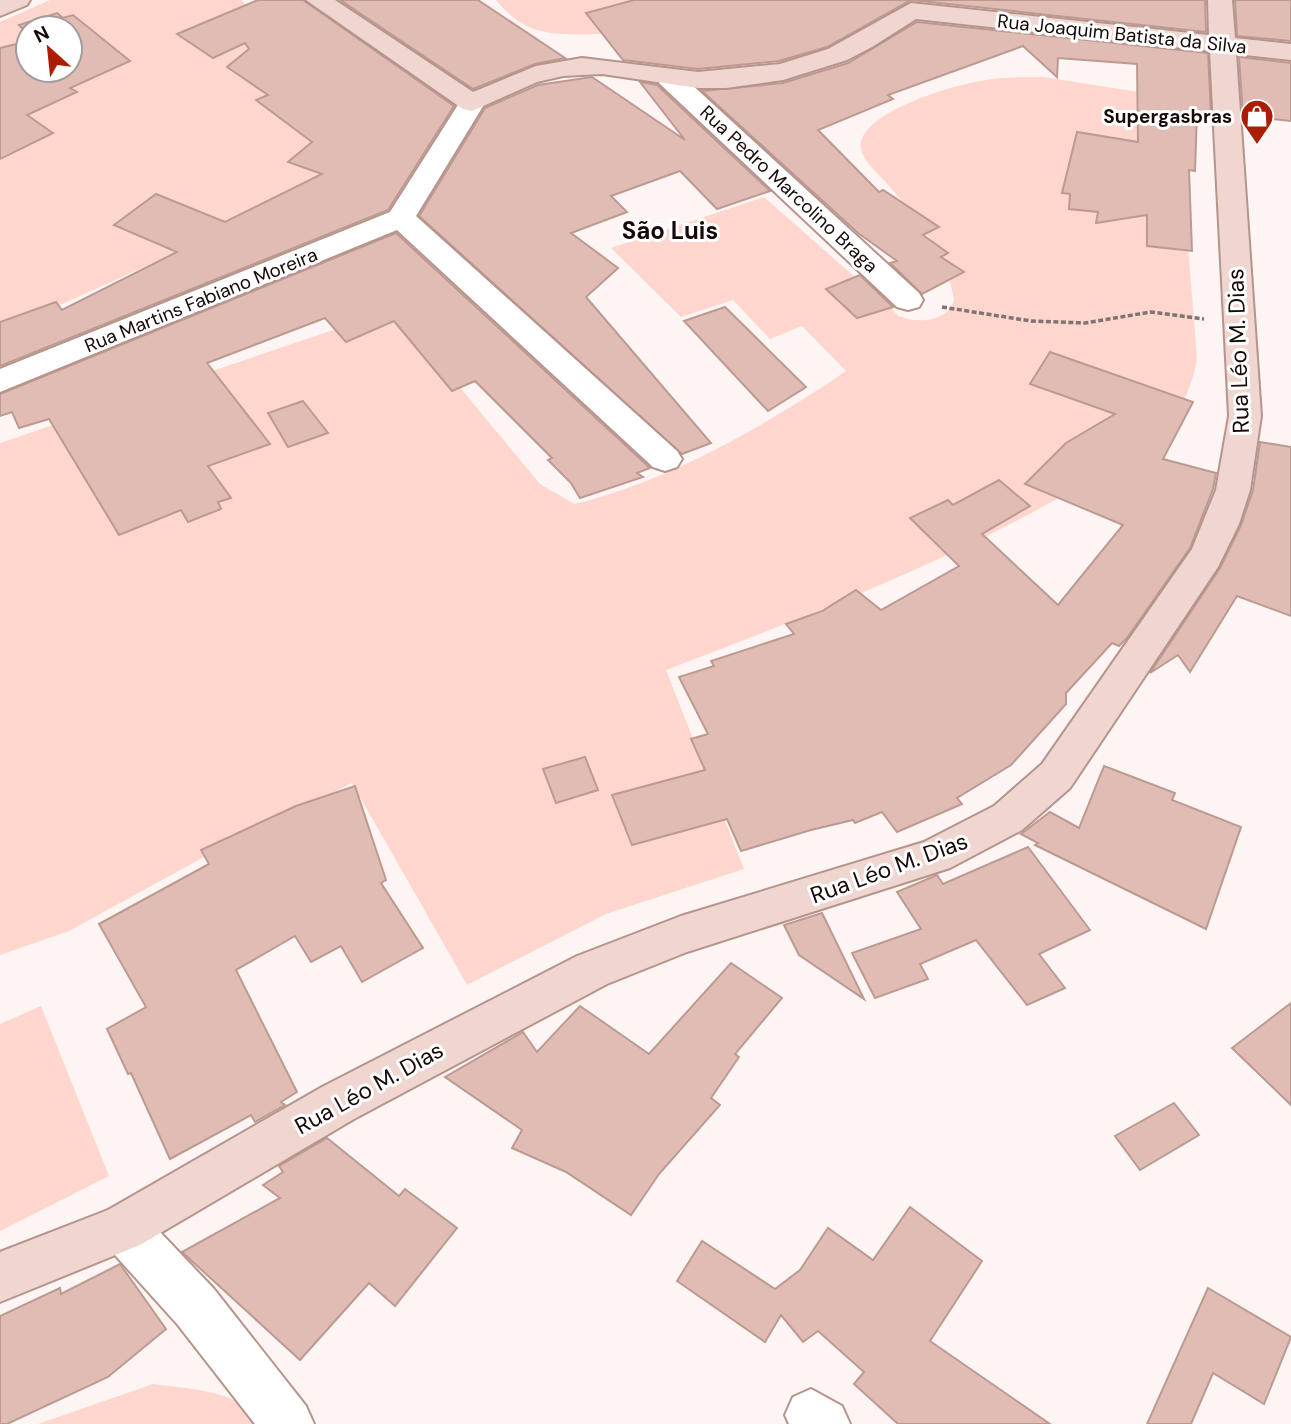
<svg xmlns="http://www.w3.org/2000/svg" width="1291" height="1424" font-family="'DM Sans',sans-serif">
<rect width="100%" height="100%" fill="#fdf5f3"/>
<!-- green -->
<g fill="#fed6ce" fill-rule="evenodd">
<path d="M50 0H241L367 123 302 196 0 332V22ZM28 28H70V70H28Z"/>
<path d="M496 0H796C733 12 592 48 534 29 519 24 506 12 496 0Z"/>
<path d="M1044 77 1176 98 1197 358C1193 384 1184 405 1166 425 1145 448 1106 470 1079 486 949 563 806 616 666 670L744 869 606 914 467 985 352 783 215 851 69 931 0 955V443L395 309 540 484 574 504C667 482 767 425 846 371L802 326 770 339 733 300 681 317 611 248 764 197 899 316C916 324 948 322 954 300 947 253 918 220 889 186 881 176 867 165 862 153 848 115 954 85 980 81 1001 77 1023 77 1044 77Z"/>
<path d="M41 1006 109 1176 0 1231V1024Z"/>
<path d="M153 1384C189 1389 242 1390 263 1424H38Z"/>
</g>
<!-- building -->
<g fill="#e0bcb5" stroke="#bc9a92" stroke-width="2">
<path d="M258 0H303L454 106 388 210 0 366V322L56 302 62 310 177 252 114 225 156 194 225 222 322 174 288 162 312 142 256 100 268 95 227 67 249 49 245 43 213 58 177 34Z"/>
<path d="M340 0H478L565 58 535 64 473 89Z"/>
<path d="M634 0H1205L1206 32 911 0 827 47 779 61 698 69 623 60 586 13Z"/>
<path d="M1235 0H1291V41L1237 36Z"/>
<path d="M57 13 63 18 73 15 130 61 70 88 77 92 27 115 53 133 0 159V48L28 41V70H70V28H28V35L19 25Z"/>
<path d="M917 22 1208 53 1211 113 1197 112 1195 171 1189 170 1192 251 1147 246V215L1096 223 1098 212 1069 209 1070 194 1062 193 1077 132 1138 142 1137 64 1058 58 1057 77 1023 46 888 95 893 99 818 130 879 192 883 190 939 227 923 235 948 253 941 257 964 272 922 294 890 263 897 261 858 233 702 91 783 83 848 63Z"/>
<path d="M1239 57 1291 63V121L1243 116Z"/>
<path d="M592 77 685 140 640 82 657 85 770 191 717 209 680 171 611 196 627 212 571 233 618 268 586 297 711 443 682 454 419 216 485 108 538 85Z"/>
<path d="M396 233 650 468 637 473 643 477 580 498 571 483 548 460 552 458 475 381 452 391 394 321 346 342 325 318 207 363 270 444 208 466 231 498 218 502 221 509 188 522 181 510 119 535 49 419 19 428 12 412 0 416V394Z"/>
<path d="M860 275 893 307 857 318 826 289Z"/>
<path d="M725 307 806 387 768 411 684 321Z"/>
<path d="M1050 352 1193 402 1163 459 1216 473 1213 489 1190 548 1127 638 1119 646 1112 643 1066 693V704L1011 765 957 798 962 804 897 832 882 812 855 823 853 820 811 830 741 851 727 819 632 845 612 795 705 770 691 739 708 734 679 677 714 666 711 661 794 634 786 624 822 611 856 590 881 610 959 566 910 518 948 500 953 505 999 480 1030 506 982 534 1058 605 1123 525 1025 484 1066 443 1115 414 1030 384Z"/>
<path d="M303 401 328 433 288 447 268 413Z"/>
<path d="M1260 442 1291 447V616L1237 596 1190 672 1178 655 1150 673 1220 568 1241 525 1253 490Z"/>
<path d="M585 757 598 790 556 803 543 769Z"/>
<path d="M1104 766 1175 793 1172 800 1241 827 1206 929 1035 845 1038 843 1021 834 1050 812 1079 828Z"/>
<path d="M355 786 386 880 381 883 423 948 362 982 341 946 311 962 295 936 236 970 297 1092 281 1102 285 1105 255 1122 251 1115 170 1159 131 1073 128 1074 107 1029 146 1007 99 924 209 864 201 850 296 806Z"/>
<path d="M1028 847 1090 930 1039 954 1065 988 1027 1005 976 940 920 964 928 979 875 998 852 953 921 929 897 892 937 875 943 884Z"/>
<path d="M822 913 864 999 799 955 784 925Z"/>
<path d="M731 963 782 998 735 1054 739 1057 711 1098 720 1105 659 1174 631 1215 566 1172 512 1148 522 1130 445 1077 523 1032 537 1052 580 1006 649 1054Z"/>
<path d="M1291 1003V1105L1232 1048Z"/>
<path d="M1174 1103 1199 1135 1140 1170 1115 1136Z"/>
<path d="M327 1138 399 1196 405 1189 457 1228 395 1306 369 1283 300 1360 182 1252 280 1198 263 1185 283 1172 279 1166Z"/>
<path d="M910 1207 982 1261 930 1341 1050 1424H898L854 1384 864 1372 818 1331 803 1342 781 1315 765 1342 677 1281 702 1241 775 1289 800 1270 828 1228 873 1260Z"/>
<path d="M120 1264 166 1329 108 1377 7 1424H0V1316L60 1288 61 1294Z"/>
<path d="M1208 1288 1291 1337 1264 1404 1213 1373 1191 1424H1147Z"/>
</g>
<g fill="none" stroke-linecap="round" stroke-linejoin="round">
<defs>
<g id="street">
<path d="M669 70 678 72 919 293 923 300 919 307 908 310 897 307 660 84 656 78 660 72Z"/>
<path d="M472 95 481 97 485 103 416 216 677 451 682 459 677 467 665 471 653 467 397 230 0 392V369L390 212 463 97Z"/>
<path d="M123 1204 140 1211 214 1289 306 1406 314 1424H255L178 1325 106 1245 99 1228 106 1211Z"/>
<path d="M811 1389 842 1406 850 1424H789L785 1415 793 1397Z"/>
</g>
<g id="secondary">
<path d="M0 0H30L27 5 0 16Z"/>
<path d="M306 0H335L473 92 536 66 582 58 698 72 780 64 828 49 911 3 1209 35 1208 0H1232L1235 38 1291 44V60L1236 54 1261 416 1250 490 1239 524 1218 567 1070 788 1022 830 950 868 687 952 607 984 354 1119 140 1245 0 1302V1252L108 1210 322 1087 577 956 681 916 924 842 994 806 1042 764 1192 549 1216 490 1229 416 1210 51 916 19 872 47 847 60 783 80 726 88H698L602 74 563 76 537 82 472 111 463 109Z"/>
</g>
</defs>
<!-- street casing -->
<use href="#street" stroke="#b6948c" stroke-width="4"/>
<!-- secondary casing -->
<use href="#secondary" stroke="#b6948c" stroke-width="4"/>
<!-- path -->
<path stroke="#7e7572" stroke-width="3.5" stroke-dasharray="5 2.5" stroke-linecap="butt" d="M942 307 1031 321 1085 323 1151 312 1204 319"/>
<!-- street -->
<use href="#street" fill="#fff" fill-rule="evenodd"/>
<!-- secondary -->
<use href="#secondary" fill="#f0d6d1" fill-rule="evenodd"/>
</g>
<!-- icons -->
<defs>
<symbol id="shop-pin" viewBox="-11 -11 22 30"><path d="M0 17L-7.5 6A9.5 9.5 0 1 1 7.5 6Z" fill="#ac1e03" stroke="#fff"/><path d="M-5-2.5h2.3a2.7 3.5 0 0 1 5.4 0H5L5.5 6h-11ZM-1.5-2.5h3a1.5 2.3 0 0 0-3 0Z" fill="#fff"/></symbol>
</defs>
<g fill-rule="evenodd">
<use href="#shop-pin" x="1238" y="97" width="38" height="52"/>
</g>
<g text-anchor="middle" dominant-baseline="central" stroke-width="6" stroke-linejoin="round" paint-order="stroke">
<!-- far-street labels -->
<g font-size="19" fill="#150a07" stroke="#fff">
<text transform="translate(1122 34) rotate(6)">Rua Joaquim Batista da Silva</text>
<text transform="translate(789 189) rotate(43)">Rua Pedro Marcolino Braga</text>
<text transform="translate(201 300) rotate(-22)">Rua Martins Fabiano Moreira</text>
</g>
<!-- far-poi labels -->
<g font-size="19" font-weight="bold" fill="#150a07" stroke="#fff" text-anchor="end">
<text x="1232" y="116">Supergasbras</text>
</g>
<!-- street labels -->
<g font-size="23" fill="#150a07" stroke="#fff">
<text transform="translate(1238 351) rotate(-92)">Rua Léo M. Dias</text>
<text transform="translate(889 868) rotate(-20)">Rua Léo M. Dias</text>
<text transform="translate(369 1088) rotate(-29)">Rua Léo M. Dias</text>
</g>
<!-- far-district labels -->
<g font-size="24" font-weight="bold" fill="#150a07" stroke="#fff">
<text x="670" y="230">São Luis</text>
</g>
</g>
<!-- north arrow -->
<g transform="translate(49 49) rotate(333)"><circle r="33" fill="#ffffff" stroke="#a19d9c" stroke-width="2"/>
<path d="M0-5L12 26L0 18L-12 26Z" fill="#ac1e03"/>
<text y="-10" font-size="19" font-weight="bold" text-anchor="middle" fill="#150a07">N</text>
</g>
</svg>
